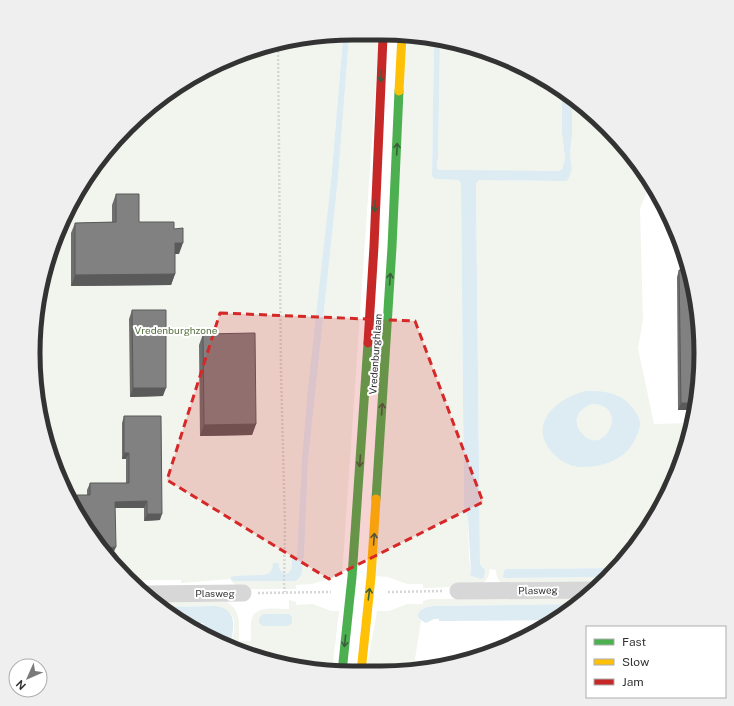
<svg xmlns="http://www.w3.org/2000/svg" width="734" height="706" font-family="'Public Sans',sans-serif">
<rect width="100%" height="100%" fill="#fff"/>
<!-- green -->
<g fill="#f1f5ed" fill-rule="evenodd">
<path d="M407 36H423L434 38 432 176 435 179 458 180 460 182 461 184 464 507 468 518 469 558 471 573 469 575 474 576 484 568 480 564 476 183 479 180 565 181 572 169 570 154 572 135V98L592 112 635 158 650 183 640 209 643 320 638 348 654 424 692 423 684 456 658 513 622 564 618 568 506 569V578L607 577 599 585 502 584C498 580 496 576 496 570L490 569C488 578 487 582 478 586L423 588V584H407L388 577 375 576ZM618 395 612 462 554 408Z"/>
<path d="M379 37 342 576 331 578 312 584 296 585V589H241L233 583 230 579 181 583V580H130L112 564 76 513 50 456 34 374 36 311 50 250 76 193 113 142 175 87 230 57 290 39 343 38 331 181 325 238 297 558 294 579H232L233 581H295L302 559 304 558 308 461 338 179 349 38Z"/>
<path d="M440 40 484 50 541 76 562 91V133L565 159 562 169 557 172 547 171H441C436 169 437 164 437 160L438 159Z"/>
<path d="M592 404C632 405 603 461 581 432 572 420 578 409 592 404Z"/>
<path d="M586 598 579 604 432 606 422 609 418 619 421 621 413 671 402 672H366L377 611H389L407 604H423V601L430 599Z"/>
<path d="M289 600 296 602V605L313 604 331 611H339L332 672 270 662 231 647 234 630V620L231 614 216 606 159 607 152 601 227 602C243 612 238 625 239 641H251C251 634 250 625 252 618 256 605 278 609 289 609Z"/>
</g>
<!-- water -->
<g fill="#ddebf3" fill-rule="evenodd">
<path d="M343 38H349L338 179 308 461 304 558 302 559C302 568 304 577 295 581H233L231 579V577L234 576 264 575C270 574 273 570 273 563H279C278 568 281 573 286 574 293 571 292 566 292 559L297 558 302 460 308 388 331 181Z"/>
<path d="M434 38 440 40 438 159 437 160C437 164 436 167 439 170L559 171 562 169 565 159 562 133V91L572 98V135L570 154 572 169 568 180 565 181H558L479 180 478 181 476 184 480 564 485 570 484 577 481 579 469 575 471 573 468 518 464 507 461 184 460 182 458 180 435 179 432 176V175Z"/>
<path d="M586 391C596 391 606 391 616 395 625 398 640 413 640 424 640 429 636 438 633 443 627 454 615 461 604 464 593 467 578 469 568 464 554 458 540 442 543 426 547 407 569 395 586 391ZM592 404C632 405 603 461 581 432 572 420 578 409 592 404Z"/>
<path d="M618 568 607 577 505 578 503 577 504 571 506 569Z"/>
<path d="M579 604 555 620 439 621V619H434L426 623 419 619C416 610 424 608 432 606Z"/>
<path d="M216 606C236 609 235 625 231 641 228 641 224 642 221 641 212 640 208 630 203 623H184L159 607Z"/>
<path d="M264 614H289L292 617V623L288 626H263L259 623C259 618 260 615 264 614Z"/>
</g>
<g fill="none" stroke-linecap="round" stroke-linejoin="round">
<!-- path -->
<g stroke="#d6d6d6" stroke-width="2.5" stroke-dasharray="2 2" stroke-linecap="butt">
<path d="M278 43 281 372 285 526 284 584 285 592"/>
<path d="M388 592 443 591"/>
<path d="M258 593 331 592"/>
</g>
<!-- street -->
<g stroke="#d7d7d7" stroke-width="17">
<path d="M458 591 594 590"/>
<path d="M144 594 243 593"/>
</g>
<!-- fast -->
<g stroke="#4caf50" stroke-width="9">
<path d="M376 499 392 247 399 91"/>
<path d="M342 672 352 577 368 343"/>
</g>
<!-- slow -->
<g stroke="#ffc107" stroke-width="9">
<path d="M399 91 402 36"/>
<path d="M361 672 371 577 376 499"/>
</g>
<!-- jam -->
<path stroke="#c62828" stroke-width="9" d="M368 343 374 246 383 37"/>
</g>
<!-- wall -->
<g fill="#6f6f6f">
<path d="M116 194 139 222 174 229 179 254H175V274L171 285 71 286V233L75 223 112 222V205Z"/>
<path d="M679 270 698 395 695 410H678L677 277Z"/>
<path d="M132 310 163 396 130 397 129 319Z"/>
<path d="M203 334 256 424 252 435 200 436 199 345Z"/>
<path d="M124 416 160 520 144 521V508H115L113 554H105L76 513 75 510 74 502 77 495H87V490L90 483H126V459H122V423Z"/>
</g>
<!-- shaded-wall -->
<g fill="#5a5a5a">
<path d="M175 243H183L179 254H171Z"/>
<path d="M175 274 171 285 71 286 75 275Z"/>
<path d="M133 388H166L163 396 130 397Z"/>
<path d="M681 403H696L695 410H678Z"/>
<path d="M256 424 252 435 200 436 204 425Z"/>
<path d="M124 453H129L126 459H122Z"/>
<path d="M147 501 144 508H113L115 502Z"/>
<path d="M147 514H162L160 520 144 521Z"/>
<path d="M92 525 89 532 85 526Z"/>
<path d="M116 547 113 554H105L101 548Z"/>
</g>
<!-- building -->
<g fill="#818181" stroke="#5a5a5a">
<path d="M116 194H139V222H174V229L183 228V243H175V274L75 275V223L116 222Z"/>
<path d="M679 270H690L700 332 698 395 696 403H681Z"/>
<path d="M132 310H166V388H133Z"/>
<path d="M255 333 256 424 204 425 203 334Z"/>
<path d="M124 416H161L162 514H147V501L115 502 116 547 101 548 92 535V525L85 526 77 515V495H90V483H129V453H124Z"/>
</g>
<!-- one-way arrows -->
<defs><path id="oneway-shaft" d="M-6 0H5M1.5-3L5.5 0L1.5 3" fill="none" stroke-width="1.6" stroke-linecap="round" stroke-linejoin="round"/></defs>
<g stroke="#3c5e3d">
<use href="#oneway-shaft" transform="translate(381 76) rotate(92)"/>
<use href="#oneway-shaft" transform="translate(397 149) rotate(-87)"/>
<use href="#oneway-shaft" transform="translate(375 206) rotate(92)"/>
<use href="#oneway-shaft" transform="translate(390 279) rotate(-86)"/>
<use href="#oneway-shaft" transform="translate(382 409) rotate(-86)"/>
<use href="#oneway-shaft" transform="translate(360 461) rotate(94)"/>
<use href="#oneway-shaft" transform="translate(374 539) rotate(-86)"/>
<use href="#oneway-shaft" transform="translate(369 594) rotate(-83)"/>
<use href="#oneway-shaft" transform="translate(345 641) rotate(96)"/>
</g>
<!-- marked area -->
<path fill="#d62828" fill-opacity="0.2" stroke="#d62828" stroke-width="3" stroke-dasharray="8 5" stroke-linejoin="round" d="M220 313 415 321 483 502 329 579 167 480Z"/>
<g text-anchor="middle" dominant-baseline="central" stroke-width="4" stroke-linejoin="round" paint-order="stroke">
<!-- park labels -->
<g font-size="10" fill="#56703f" stroke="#fff">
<text x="176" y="330">Vredenburghzone</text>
</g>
<!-- street labels -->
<g font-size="10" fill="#333" stroke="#fff">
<text transform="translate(375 354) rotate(-86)">Vredenburghlaan</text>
<text transform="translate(538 590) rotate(-1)">Plasweg</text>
<text x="215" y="593">Plasweg</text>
</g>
</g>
<!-- crop -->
<path d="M0 0H734V706H0ZM353 40H381A313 313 0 0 1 694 353V353A313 313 0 0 1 381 666H353A313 313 0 0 1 40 353V353A313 313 0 0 1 353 40Z" fill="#efefef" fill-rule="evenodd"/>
<path fill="none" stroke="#333" stroke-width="5" d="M353 40H381A313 313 0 0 1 694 353V353A313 313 0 0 1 381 666H353A313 313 0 0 1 40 353V353A313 313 0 0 1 353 40Z"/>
<!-- legend -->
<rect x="586" y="626" width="140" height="72" fill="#ffffff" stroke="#adadad"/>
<rect x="594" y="639" width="20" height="6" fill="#4caf50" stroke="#adadad"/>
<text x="622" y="646" font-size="12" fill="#333333">Fast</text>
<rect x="594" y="659" width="20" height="6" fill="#ffc107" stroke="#adadad"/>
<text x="622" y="666" font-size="12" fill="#333333">Slow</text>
<rect x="594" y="679" width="20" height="6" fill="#c62828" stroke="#adadad"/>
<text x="622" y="686" font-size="12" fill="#333333">Jam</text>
<!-- north arrow -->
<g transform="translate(28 678) rotate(225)"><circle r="19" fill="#ffffff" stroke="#adadad"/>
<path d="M0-3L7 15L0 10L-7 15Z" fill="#7a7a7a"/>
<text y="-6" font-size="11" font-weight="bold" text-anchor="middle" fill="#333333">N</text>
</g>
</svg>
